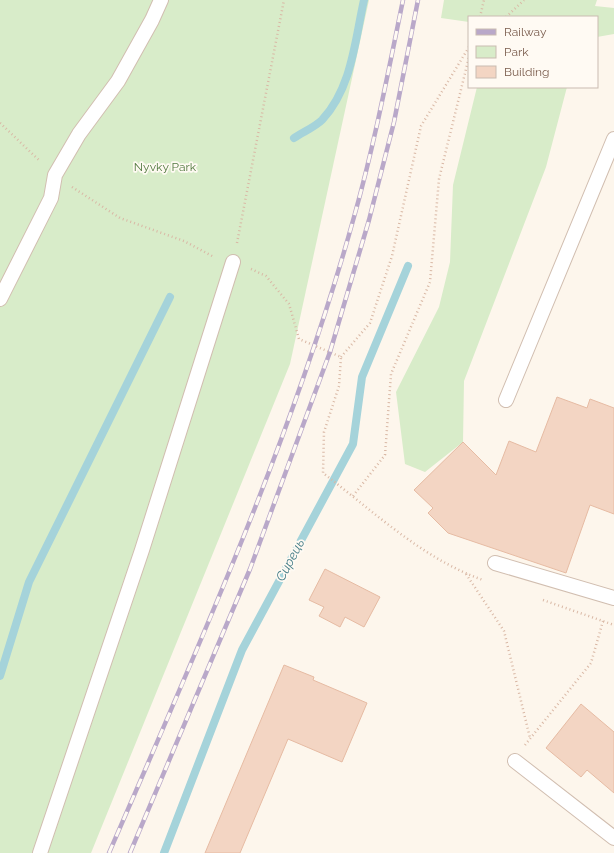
<svg xmlns="http://www.w3.org/2000/svg" width="614" height="853" font-family="Raleway,sans-serif">
<rect width="100%" height="100%" fill="#fdf6ec"/>
<!-- green -->
<g fill="#d8ecc9">
<path d="M0 0H369L290 364 91 853H0Z"/>
<path d="M444 0H597L595 6 614 8V34L597 37V17H469V22L441 18Z"/>
<path d="M477 87H567L546 167 464 381 463 442 425 472 405 464 396 392 439 307 450 262 453 185Z"/>
</g>
<g fill="none" stroke-linecap="round" stroke-linejoin="round">
<!-- stream -->
<g stroke="#a5d3da" stroke-width="8">
<path d="M294 138C303 132 315 127 322 120 352 88 355 40 364 0"/>
<path d="M0 676 29 582 170 297"/>
<path d="M164 853 242 650 353 444 362 377 408 266"/>
</g>
</g>
<!-- building -->
<g fill="#f3d5c3" stroke="#e6bba3">
<path d="M557 397 587 408 590 399 614 408V514L590 505 566 573 448 533 428 513 433 508 414 490 463 442 496 475 509 441 536 452Z"/>
<path d="M325 569 380 597 364 627 345 617 340 627 319 616 324 607 309 600Z"/>
<path d="M284 665 314 677 313 680 367 703 342 762 288 739 240 853H205Z"/>
<path d="M581 704 614 732V793L587 770 581 777 546 748Z"/>
</g>
<g fill="none" stroke-linecap="round" stroke-linejoin="round">
<defs>
<g id="lane">
<path d="M0 299 51 198 55 175 79 134 118 81 152 20 161 0"/>
<path d="M506 400 614 139"/>
<path d="M495 563 614 598"/>
<path d="M515 761 614 838"/>
<path d="M40 853 142 550 233 262"/>
</g>
</defs>
<!-- lane casing -->
<use href="#lane" stroke="#d1beb0" stroke-width="16"/>
<!-- path -->
<g stroke="#d9b8a5" stroke-width="2.5" stroke-dasharray="1 3" stroke-linecap="butt">
<path d="M480 17 484 0"/>
<path d="M506 17 524 0"/>
<path d="M0 123 40 161"/>
<path d="M72 187 120 218 184 241 214 257"/>
<path d="M237 243 284 0"/>
<path d="M251 269 266 276 289 304 299 339 341 357 339 386 324 432 323 473C373 511 423 559 483 580"/>
<path d="M341 357 370 323 392 256 421 126 469 47"/>
<path d="M353 496 385 455 391 374 430 282 439 179 469 57"/>
<path d="M466 574 504 631 530 738"/>
<path d="M543 600 614 625"/>
<path d="M525 745 591 663 603 621"/>
</g>
<!-- lane -->
<use href="#lane" stroke="#fff" stroke-width="14"/>
<defs>
<g id="rail">
<path d="M109 853C199 645 293 437 354 217 374 146 388 73 403 0"/>
<path d="M130 853 250 569 330 352 369 220 394 122 418 0"/>
</g>
</defs>
<!-- rail casing -->
<use href="#rail" stroke="#b9a8c9" stroke-width="4.5"/>
<!-- rail -->
<use href="#rail" stroke="#fffaf3" stroke-width="3" stroke-dasharray="9" stroke-linecap="butt"/>
</g>
<g text-anchor="middle" dominant-baseline="central" stroke-width="3.5" stroke-linejoin="round" paint-order="stroke">
<!-- park labels -->
<g font-size="12" fill="#537a41" stroke="#fffaf3">
<text x="165" y="167">Nyvky Park</text>
</g>
<!-- water labels -->
<g font-size="13" font-style="italic" fill="#437c86" stroke="#fffaf3">
<text transform="translate(290 560) rotate(-62)">Сирець</text>
</g>
</g>
<!-- legend -->
<rect x="468" y="16" width="130" height="72" fill="#fffaf3" stroke="#cabbb1"/>
<rect x="476" y="29" width="20" height="6" fill="#b9a8c9" stroke="#cabbb1"/>
<text x="504" y="36" font-size="12" fill="#7a5c4d">Railway</text>
<rect x="476" y="46" width="20" height="12" fill="#d8ecc9" stroke="#cabbb1"/>
<text x="504" y="56" font-size="12" fill="#7a5c4d">Park</text>
<rect x="476" y="66" width="20" height="12" fill="#f3d5c3" stroke="#cabbb1"/>
<text x="504" y="76" font-size="12" fill="#7a5c4d">Building</text>
</svg>
